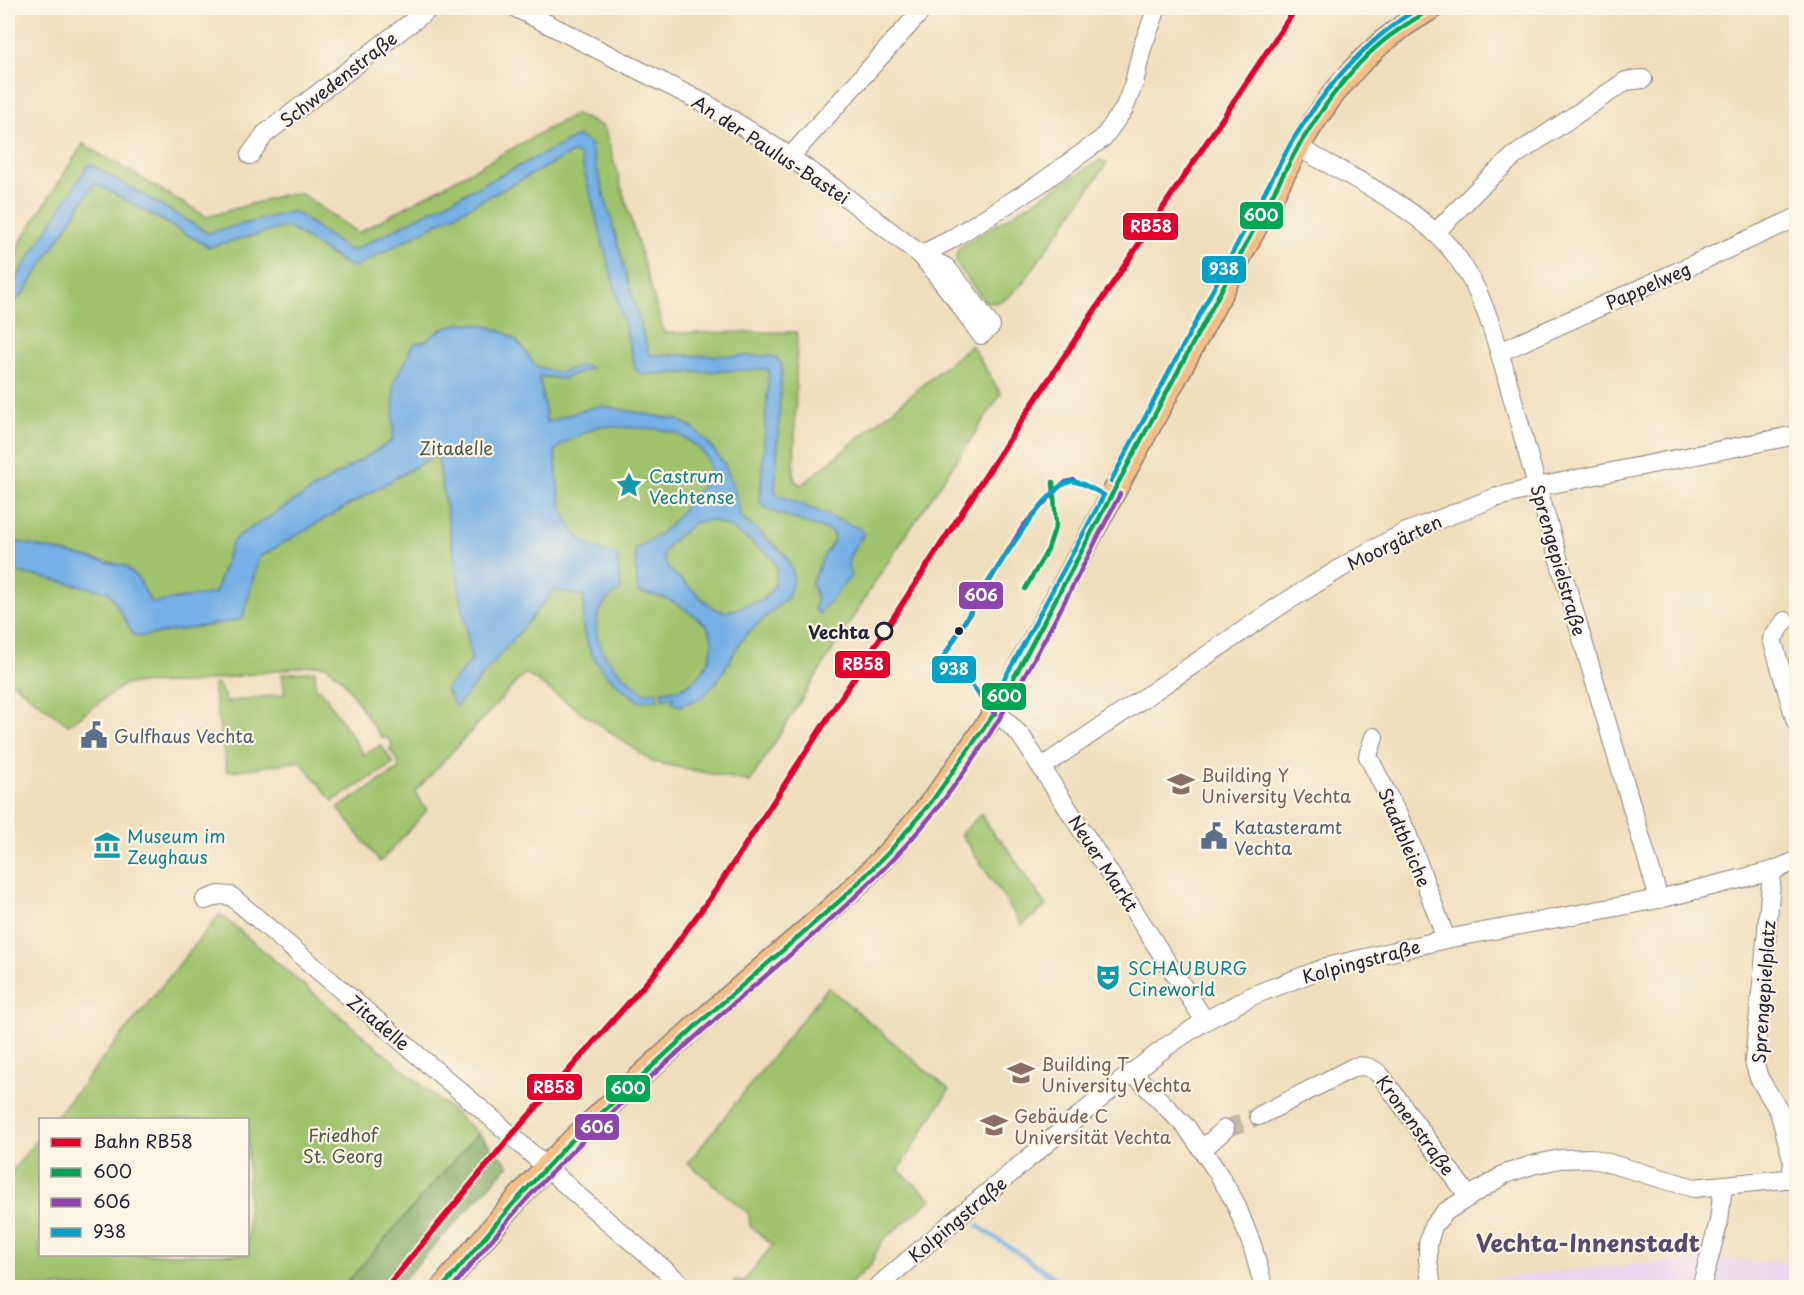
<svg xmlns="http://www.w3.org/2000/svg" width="1804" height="1295" font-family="'Playpen Sans',sans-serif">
<rect width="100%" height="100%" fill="#fcf5e5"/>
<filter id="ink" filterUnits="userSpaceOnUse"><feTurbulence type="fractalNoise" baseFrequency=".0167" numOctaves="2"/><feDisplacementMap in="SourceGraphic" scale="12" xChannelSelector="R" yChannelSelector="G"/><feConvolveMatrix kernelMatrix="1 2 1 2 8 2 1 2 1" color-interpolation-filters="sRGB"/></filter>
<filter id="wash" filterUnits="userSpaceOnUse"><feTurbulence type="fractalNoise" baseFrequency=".008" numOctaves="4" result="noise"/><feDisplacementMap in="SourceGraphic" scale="24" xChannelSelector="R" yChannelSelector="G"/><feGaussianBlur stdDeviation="1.35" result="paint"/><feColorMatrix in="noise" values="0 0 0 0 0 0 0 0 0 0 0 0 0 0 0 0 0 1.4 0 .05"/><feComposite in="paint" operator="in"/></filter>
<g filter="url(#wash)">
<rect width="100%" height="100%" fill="#efdebc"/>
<!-- built -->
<path fill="#e8d2ee" d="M1714 1258 1796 1264V1287L1397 1288 1594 1268Z"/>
<!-- green -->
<g fill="#9fc26c" stroke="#607254" stroke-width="1.5">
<path d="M575 114 604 127 664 333 797 332 794 477 796 482 802 485 971 345 1001 394 878 577 750 782 653 762 525 673 415 792 427 810 380 862 338 808 399 769 398 761 390 750 392 744 389 739 380 736 343 680 327 666 316 665 189 683 125 684 68 725 8 679V262L83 144 207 217 282 195 300 193 358 233Z"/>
<path d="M1100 160 1107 163 1023 283 1007 298 995 303 984 301 956 263V255L959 248Z"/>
<path d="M315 671 316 690H321L364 755 381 745 394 764 333 801 300 761 227 772 213 687 214 685 218 684 227 702 285 694 282 674Z"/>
<path d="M981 814 998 840 1001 839 1046 906 1022 925 961 834Z"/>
<path d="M220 914 478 1133 343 1287H8V1177L40 1136V1254H248V1120L54 1119Z"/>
<path d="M828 987 949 1090 898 1170 932 1199 881 1242 870 1266 846 1287H730L737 1279 742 1283 773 1245 750 1226 749 1214 688 1163Z"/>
</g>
<!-- forest -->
<path fill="#7fa860" stroke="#50654e" stroke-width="1.5" d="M478 1133 509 1165 396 1287H343Z"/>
<!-- water -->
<g fill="#74afe5" stroke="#4b6890" stroke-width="1.5" fill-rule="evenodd">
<path d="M578 136 590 144 649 355 772 356 777 358 782 365 775 491 778 495 861 529 864 533C856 546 842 561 851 576L819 614 814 609C819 601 816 593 811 585L823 557 834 540 832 532 768 510 760 502 769 371 765 369 641 375 636 370 580 155 572 153 357 266H351L345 264 291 229 286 227 209 247 97 184H94L24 293 8 306V288L12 285 88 165H92L208 233 290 212H295L348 250H354Z"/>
<path d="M461 323C483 324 509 329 523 348 529 356 532 365 541 368 546 369 554 372 560 372 570 372 580 362 591 368L562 379 539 376 547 422 590 408 602 406 678 420 693 428 710 445 725 465 736 494 741 517 785 554 793 572V582L787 598 747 634 740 643 717 682 701 698 679 706 673 703V697L663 698 662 691C672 691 681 689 689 684 706 673 720 645 707 627 704 622 698 619 693 615 672 599 664 596 638 593L635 549 658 535 670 525 706 481 710 470 707 458 697 446 676 433 657 429 598 426 562 444 555 451C558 485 558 530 594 548 601 551 609 553 617 555L621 590C611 595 606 600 601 609 583 643 619 675 645 693L657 691 658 699 639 701C613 683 589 663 583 629 582 619 584 607 585 597L555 590 456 707 446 689 471 661V658L438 459 434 456 259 557 243 617 240 620 138 637 133 634 109 592 8 570V540L125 566 138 578 150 601 153 603 215 593 232 542 238 536 393 440 394 382 409 355 410 349 414 344 427 340 440 330ZM712 520 731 528 773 558 777 569 774 587 764 599 726 612 713 608 668 568 663 556 668 545 694 523Z"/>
</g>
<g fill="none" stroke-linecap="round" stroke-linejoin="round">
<!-- stream -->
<path stroke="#74afe5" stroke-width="4.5" d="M978 1226 1061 1282"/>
</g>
</g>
<g filter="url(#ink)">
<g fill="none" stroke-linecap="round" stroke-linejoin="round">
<!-- minor-tunnel -->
<path stroke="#c6b8a2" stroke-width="18" stroke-dasharray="18 9" stroke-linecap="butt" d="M1225 1129 1259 1116"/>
<defs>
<g id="minor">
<path d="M516 8 710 106 780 150 834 188 921 255 946 267 965 290 991 326 981 335 954 297 921 255"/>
<path d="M1298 147C1349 177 1418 206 1454 253 1483 291 1495 336 1508 382 1518 417 1527 452 1537 486 1577 624 1619 761 1659 899"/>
<path d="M250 155 265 134 430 8"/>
<path d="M790 157 924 8"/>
<path d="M1435 233 1480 187 1514 156 1626 81 1643 79"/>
<path d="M921 255 950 240 1041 183 1103 138 1124 109 1134 83 1142 48 1157 8"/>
<path d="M1500 352 1796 218"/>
<path d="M1785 621 1772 639 1796 722"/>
<path d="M996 711 1021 736 1205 1021"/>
<path d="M1374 737 1368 756 1407 833 1446 939"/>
<path d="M1042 767 1281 605 1359 557 1404 533 1494 498 1537 487 1796 435"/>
<path d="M1772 871 1764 964 1754 1061 1759 1078 1779 1111 1793 1162 1791 1178"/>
<path d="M205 900 219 895 231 896 495 1121 576 1194 686 1288"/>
<path d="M1133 1073 1187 1128 1216 1170 1235 1202 1252 1245 1264 1288"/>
<path d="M1259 1116 1354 1067C1366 1065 1372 1067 1381 1076L1469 1197"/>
<path d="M1203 1149 1225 1129"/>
<path d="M876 1288 963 1213 1120 1082 1170 1044 1205 1021 1254 995 1327 967 1446 939 1659 899 1772 871 1796 861"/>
<path d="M1432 1288 1428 1260V1244L1433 1226 1445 1212 1505 1174 1532 1165 1560 1159 1591 1158 1694 1188 1796 1178"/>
<path d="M1701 1288 1719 1221 1723 1186"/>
</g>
<path id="major" d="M442 1288C489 1232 534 1176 587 1126 646 1071 705 1017 766 965 808 929 851 894 889 852 930 809 962 760 996 711L1211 312 1298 147 1315 120 1334 93 1357 66 1381 43 1406 24 1432 8"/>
</defs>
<!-- minor casing -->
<use href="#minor" stroke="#88807c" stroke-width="20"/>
<!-- major casing -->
<use href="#major" stroke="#88807c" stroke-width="25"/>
<!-- minor -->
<use href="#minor" stroke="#fff" stroke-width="18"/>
<!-- major -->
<use href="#major" stroke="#f5be86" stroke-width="22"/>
<defs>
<g id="bus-1">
<path d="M1025 589 1048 549 1056 525 1053 482"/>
<path d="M442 1288 512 1205 567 1145 698 1024 844 897 889 852 932 801 996 711 1298 147C1322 109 1347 71 1382 42 1398 29 1415 19 1432 8"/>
</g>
<g id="bus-2">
<path d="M995 714 985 703 969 681 943 661V658L1023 526 1058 488 1066 482 1074 480"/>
<path d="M452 1288C484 1248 516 1209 552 1172 602 1120 655 1072 709 1025 781 961 858 902 921 828 1005 729 1060 609 1120 494"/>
</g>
<g id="bus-3">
<path d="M1072 481 1083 484 1104 495 1016 658 988 707 969 681 943 661V658L984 588 1024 528 1043 503 1060 486Z"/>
<path d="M1111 481 1291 143C1326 87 1362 43 1418 8"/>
</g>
</defs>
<!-- bus-1 casing -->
<use href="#bus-1" stroke="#fcf5e5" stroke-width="9"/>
<!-- bus-2 casing -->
<use href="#bus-2" stroke="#fcf5e5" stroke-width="9"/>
<!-- bus-3 casing -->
<use href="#bus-3" stroke="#fcf5e5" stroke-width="9"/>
<!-- bus-1 -->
<use href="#bus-1" stroke="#00a651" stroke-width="4.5"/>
<!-- bus-2 -->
<use href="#bus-2" stroke="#8e44ad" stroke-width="4.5"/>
<!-- bus-3 -->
<use href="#bus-3" stroke="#02a2c7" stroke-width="4.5"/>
<defs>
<path id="rail-1" d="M386 1288 511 1136 655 973 716 890 1026 414 1296 8"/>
</defs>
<!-- rail-1 casing -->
<use href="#rail-1" stroke="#fcf5e5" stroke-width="10"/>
<!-- rail-1 -->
<use href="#rail-1" stroke="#e4002b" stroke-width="6"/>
</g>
</g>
<!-- icons -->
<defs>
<symbol id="sight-bare" viewBox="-9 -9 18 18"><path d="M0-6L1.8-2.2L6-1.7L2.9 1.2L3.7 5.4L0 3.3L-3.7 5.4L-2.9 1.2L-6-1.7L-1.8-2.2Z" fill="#0f9aa8" stroke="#fcf5e5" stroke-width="2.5" paint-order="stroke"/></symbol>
<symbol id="civic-bare" viewBox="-9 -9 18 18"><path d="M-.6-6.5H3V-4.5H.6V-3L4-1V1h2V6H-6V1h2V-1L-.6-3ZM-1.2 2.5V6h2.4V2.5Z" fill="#5c6f8a" stroke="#fcf5e5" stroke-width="2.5" paint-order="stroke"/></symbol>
<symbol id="university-bare" viewBox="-9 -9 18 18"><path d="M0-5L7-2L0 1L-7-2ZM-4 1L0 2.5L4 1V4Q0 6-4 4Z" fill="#8d6e63" stroke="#fcf5e5" stroke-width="2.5" paint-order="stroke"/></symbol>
<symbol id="museum-bare" viewBox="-9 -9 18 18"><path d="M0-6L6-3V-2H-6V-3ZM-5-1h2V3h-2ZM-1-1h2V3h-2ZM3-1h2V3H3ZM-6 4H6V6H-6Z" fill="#0f9aa8" stroke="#fcf5e5" stroke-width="2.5" paint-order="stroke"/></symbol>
<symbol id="theatre-bare" viewBox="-9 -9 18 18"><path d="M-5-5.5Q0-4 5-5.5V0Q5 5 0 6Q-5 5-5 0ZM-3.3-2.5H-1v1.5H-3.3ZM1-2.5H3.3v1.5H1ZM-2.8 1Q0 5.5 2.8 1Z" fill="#0f9aa8" stroke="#fcf5e5" stroke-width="2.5" paint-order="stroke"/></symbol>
</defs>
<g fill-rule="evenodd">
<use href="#sight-bare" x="610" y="466" width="38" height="38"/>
<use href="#civic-bare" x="75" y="716" width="38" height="38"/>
<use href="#university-bare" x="1162" y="765" width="38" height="38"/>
<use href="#civic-bare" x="1195" y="817" width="38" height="38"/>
<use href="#museum-bare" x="88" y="826" width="38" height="38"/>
<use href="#theatre-bare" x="1089" y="958" width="38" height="38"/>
<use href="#university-bare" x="1002" y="1054" width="38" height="38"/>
<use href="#university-bare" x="975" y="1106" width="38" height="38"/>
</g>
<!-- markers -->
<circle fill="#fcf5e5" stroke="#22223b" stroke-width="3" cx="884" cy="631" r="8"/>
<circle fill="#22223b" stroke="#fcf5e5" stroke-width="2" cx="959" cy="631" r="5"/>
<g text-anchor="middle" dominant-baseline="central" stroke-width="4.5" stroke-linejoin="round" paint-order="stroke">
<!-- street labels -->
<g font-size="18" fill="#22223b" stroke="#fcf5e5">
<text transform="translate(338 79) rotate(-38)">Schwedenstraße</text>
<text transform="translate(771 149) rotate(33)">An der Paulus-Bastei</text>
<text transform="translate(1648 285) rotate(-24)">Pappelweg</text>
<text transform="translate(1394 542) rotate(-26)">Moorgärten</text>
<text transform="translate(1559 560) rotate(74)">Sprengepielstraße</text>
<text transform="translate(1405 837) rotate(67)">Stadtbleiche</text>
<text transform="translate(1104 863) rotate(57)">Neuer Markt</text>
<text transform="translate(1361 961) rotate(-15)">Kolpingstraße</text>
<text transform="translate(1763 992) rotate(-86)">Sprengepielplatz</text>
<text transform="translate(379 1022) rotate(40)">Zitadelle</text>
<text transform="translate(1416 1125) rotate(54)">Kronenstraße</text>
<text transform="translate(957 1219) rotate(-40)">Kolpingstraße</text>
</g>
<!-- park labels -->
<g font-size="18" fill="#4e5a4c" stroke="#fcf5e5">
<text x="456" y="447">Zitadelle</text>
<text x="343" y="1134">Friedhof<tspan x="343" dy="21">St. Georg</tspan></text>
</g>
<!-- culture labels -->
<g font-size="18" fill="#0d838f" stroke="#fcf5e5" text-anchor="start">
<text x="649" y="475">Castrum<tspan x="649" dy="21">Vechtense</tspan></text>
<text x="127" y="835">Museum im<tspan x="127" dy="21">Zeughaus</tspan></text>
<text x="1128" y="967">SCHAUBURG<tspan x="1128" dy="21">Cineworld</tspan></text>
</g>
<!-- stop labels -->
<g font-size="18" font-weight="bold" fill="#22223b" stroke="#fcf5e5" text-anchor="end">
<text x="870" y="631">Vechta</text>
</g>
<!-- service labels -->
<g font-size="18" fill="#4e5e75" stroke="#fcf5e5" text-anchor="start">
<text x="114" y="735">Gulfhaus Vechta</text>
<text x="1234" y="826">Katasteramt<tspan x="1234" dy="21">Vechta</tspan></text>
</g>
<!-- education labels -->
<g font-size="18" fill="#785e54" stroke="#fcf5e5" text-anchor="start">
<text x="1201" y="774">Building Y<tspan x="1201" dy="21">University Vechta</tspan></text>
<text x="1041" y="1063">Building T<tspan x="1041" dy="21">University Vechta</tspan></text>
<text x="1014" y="1115">Gebäude C<tspan x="1014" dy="21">Universität Vechta</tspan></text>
</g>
<!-- district labels -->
<g font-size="24" font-weight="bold" fill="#584a6d" stroke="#fcf5e5">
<text x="1588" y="1242">Vechta-Innenstadt</text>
</g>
</g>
<g stroke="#fcf5e5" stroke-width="2">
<rect x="1239" y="201" width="45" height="29" rx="6" fill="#00a651"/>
<rect x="1122" y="212" width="57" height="29" rx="6" fill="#e4002b"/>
<rect x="1201" y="255" width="46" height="29" rx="6" fill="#02a2c7"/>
<rect x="958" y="581" width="46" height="29" rx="6" fill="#8e44ad"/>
<rect x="834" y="650" width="57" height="29" rx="6" fill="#e4002b"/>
<rect x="931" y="655" width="46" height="29" rx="6" fill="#02a2c7"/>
<rect x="981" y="682" width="46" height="29" rx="6" fill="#00a651"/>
<rect x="526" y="1073" width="57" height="28" rx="6" fill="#e4002b"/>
<rect x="605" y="1074" width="46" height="29" rx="6" fill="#00a651"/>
<rect x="574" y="1113" width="46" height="28" rx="6" fill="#8e44ad"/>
</g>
<g font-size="16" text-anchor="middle" font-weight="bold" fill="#fff">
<text x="1261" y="221">600</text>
<text x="1151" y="232">RB58</text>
<text x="1224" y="275">938</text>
<text x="981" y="601">606</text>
<text x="863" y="670">RB58</text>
<text x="954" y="675">938</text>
<text x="1004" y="702">600</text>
<text x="554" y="1093">RB58</text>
<text x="628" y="1094">600</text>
<text x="597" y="1133">606</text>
</g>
<!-- margin -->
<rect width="1804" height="1295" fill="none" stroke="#fcf5e5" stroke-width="30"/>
<!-- legend -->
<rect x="39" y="1118" width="210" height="138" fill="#fcf5e5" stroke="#a5a1a1" stroke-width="1.5"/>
<rect x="51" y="1138" width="30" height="9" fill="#e4002b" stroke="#a5a1a1" stroke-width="1.5"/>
<text x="93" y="1148" font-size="18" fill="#22223b">Bahn RB58</text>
<rect x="51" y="1168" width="30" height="9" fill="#00a651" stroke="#a5a1a1" stroke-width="1.5"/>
<text x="93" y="1178" font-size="18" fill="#22223b">600</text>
<rect x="51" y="1198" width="30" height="9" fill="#8e44ad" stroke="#a5a1a1" stroke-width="1.5"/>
<text x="93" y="1208" font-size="18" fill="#22223b">606</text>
<rect x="51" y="1228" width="30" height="9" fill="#02a2c7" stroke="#a5a1a1" stroke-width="1.5"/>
<text x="93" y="1238" font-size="18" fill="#22223b">938</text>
</svg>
